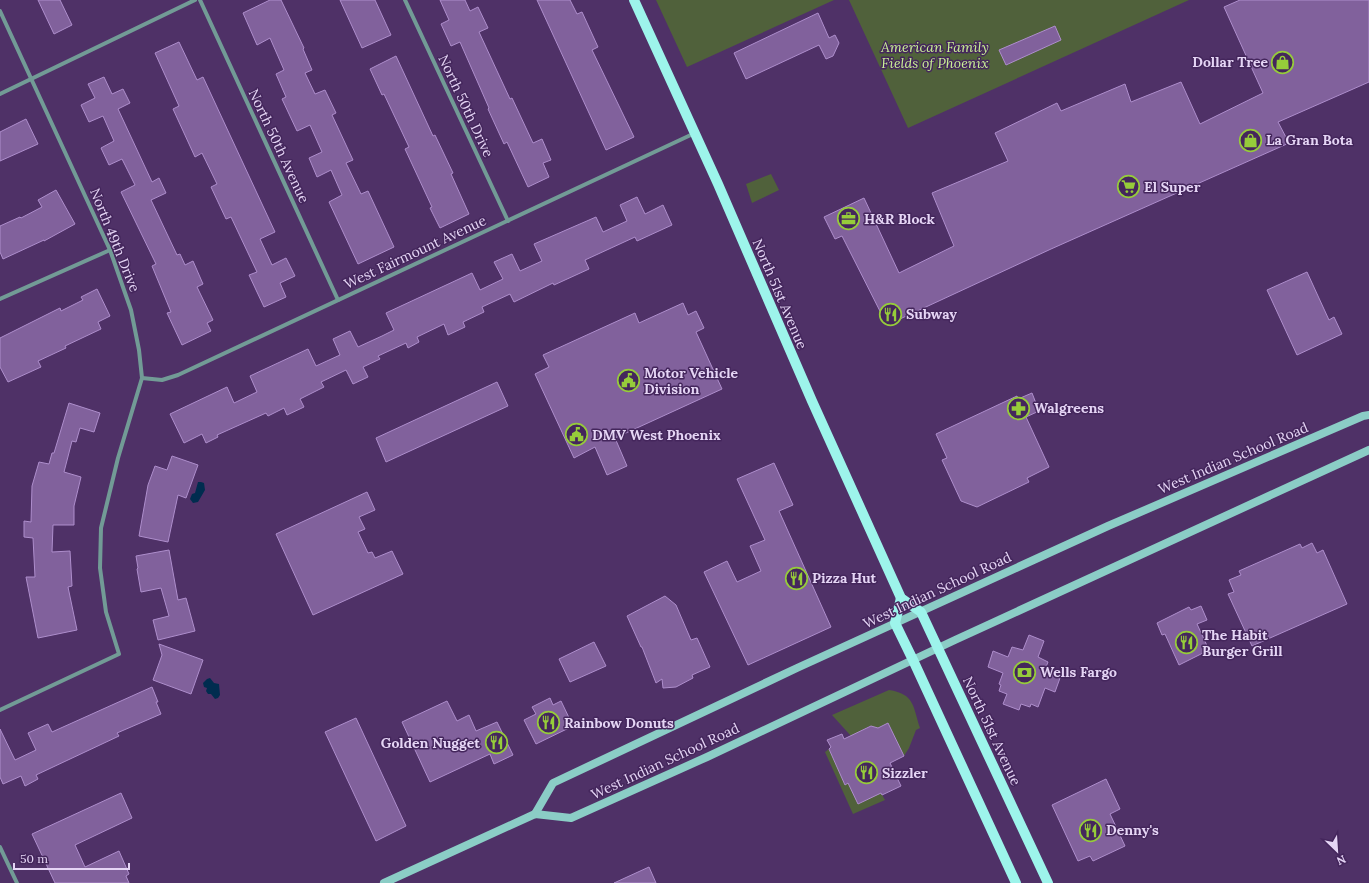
<svg xmlns="http://www.w3.org/2000/svg" width="1369" height="883" font-family="Lora,serif">
<rect width="100%" height="100%" fill="#4f3167"/>
<!-- green -->
<g fill="#50613b">
<path d="M656 0H834L687 67Z"/>
<path d="M849 0H1189L908 128Z"/>
<path d="M771 174 779 190 752 203 746 184Z"/>
<path d="M889 690C915 694 913 707 920 728L916 730 909 748 904 756 888 723 878 728 870 726 851 736 832 715Z"/>
<path d="M829 749 845 784 848 783 881 793 885 800 853 814 825 752Z"/>
</g>
<!-- water -->
<g fill="#002c4f">
<path d="M198 482H201L204 483 205 490 198 502 193 503 190 499 192 494 195 493Z"/>
<path d="M210 678 214 683 219 684 220 695 218 698 215 699 211 694H208L206 691 207 688 204 687 203 683 207 679Z"/>
</g>
<!-- building -->
<g fill="#81619c" stroke="#ae8ecc">
<path d="M38 0H60L72 25 54 34Z"/>
<path d="M270 0H281L304 48 303 49 312 70 305 73 315 94 325 90 336 113 332 115 353 160 346 163 361 194 368 191 394 247 358 264 329 202 342 195 331 170 317 177 309 158 322 152 310 125 297 131 282 99 286 97 276 74 284 70 270 38 257 45 243 13Z"/>
<path d="M340 0H375L391 35 362 48Z"/>
<path d="M440 0H465L470 11 478 7 488 28 479 32 510 99 512 98 533 143 542 139 551 160 543 163 549 177 528 187 507 142 504 144 488 109 489 108 460 42 451 46 441 24 449 20Z"/>
<path d="M537 0H570L577 14 582 12 598 47 592 50 634 137 606 150Z"/>
<path d="M1240 0H1369V82L1278 122 1289 143 1051 249 887 325 842 236 835 239 824 217 864 198 899 273 954 246 932 193 1008 161 995 133 1057 103 1061 111 1125 84 1131 102 1181 82 1200 124 1263 93 1224 7Z"/>
<path d="M818 13 829 38 835 35 839 43 833 56 826 59 819 45 746 79 734 53Z"/>
<path d="M1055 26 1061 40 1006 65 999 50Z"/>
<path d="M179 42 197 80 203 77 275 232 260 239 272 265 286 258 295 276 280 283 286 297 264 307 249 275 257 272 231 217 226 219 211 187 217 184 202 153 195 157 173 109 179 106 155 53Z"/>
<path d="M396 56 433 136 435 135 453 173 451 174 469 214 440 228 430 208 432 207 405 149 409 147 384 94 382 95 370 69Z"/>
<path d="M104 77 112 94 123 89 130 103 118 109 152 182 159 178 166 193 151 200 177 255 180 254 185 265 193 261 203 284 197 287 213 320 207 323 211 331 182 345 167 313 171 312 152 266 156 264 121 192 135 185 122 159 109 165 101 148 114 141 103 116 89 122 81 105 95 98 88 84Z"/>
<path d="M26 119 38 144 0 161V132Z"/>
<path d="M56 190 75 224 44 241V240L3 259 0 252V226L20 217 21 218 42 207 38 200Z"/>
<path d="M637 197 645 214 663 205 672 225 637 241 635 237 585 260 589 269 554 285 553 283 514 302 510 294 482 307 484 312 463 322 465 327 448 335 444 324 417 337 419 342 408 348 406 343 378 356 380 359 363 367 368 377 353 384 346 370 321 382 324 387 300 399 304 407 287 415 284 408 268 416 266 413 217 435 218 437 206 443 202 434 184 443 170 414 227 387 234 403 257 392 250 376 308 349 316 366 340 355 333 339 350 331 358 347 382 336 394 330 386 313 472 273 480 290 503 279 494 262 512 254 520 271 542 261 534 244 596 217 603 232 627 221 620 205Z"/>
<path d="M1307 272 1329 320 1334 317 1342 334 1297 355 1267 290Z"/>
<path d="M97 289 110 316 98 322 101 329 65 346 66 348 38 361 41 367 8 382 0 367V338L60 308 61 311 83 300 81 297Z"/>
<path d="M683 303 688 315 696 311 704 328 696 332 722 389 615 438 627 466 607 475 595 447 574 458 535 374 549 367 543 355 635 313 639 323Z"/>
<path d="M497 382 508 406 386 462 376 438Z"/>
<path d="M1032 393 1039 411 1026 417 1049 467 1027 478 1029 482 977 507 961 501 942 460 947 458 936 434 1017 396 1018 399Z"/>
<path d="M69 403 100 413 94 432 80 428 76 442 72 441 64 472 81 477 74 506V525H53L52 552 70 551 72 586 68 587 77 630 38 638 26 577H35L33 538 24 537V521L31 522 32 486 39 462 49 464 52 453H54Z"/>
<path d="M172 456 198 465 186 498 178 495 168 542 139 536 148 485 155 466 167 470Z"/>
<path d="M774 463 793 505 779 511 831 627 748 665 704 572 727 561 737 582 761 571 750 546 765 540 737 479Z"/>
<path d="M367 492 375 510 359 517 365 529 358 532 368 553 372 552 375 558 392 551 403 574 313 615 276 534Z"/>
<path d="M1312 543 1317 553 1323 550 1347 604 1252 646 1228 594 1234 592 1229 580 1241 575 1239 571 1300 544 1302 548Z"/>
<path d="M169 550 178 600 186 598 195 631 158 640 153 620 169 616 161 588 141 592 137 569 138 568 136 556Z"/>
<path d="M665 596 676 605 691 640 697 638 710 667 692 675 693 678 676 687 663 688 662 679 656 683 642 647H641L627 616Z"/>
<path d="M1201 606 1207 620 1197 624 1209 650 1179 665 1165 634 1162 635 1157 623 1189 607 1191 610Z"/>
<path d="M1029 635 1044 641 1038 657 1048 662 1044 672 1060 678 1055 692 1045 688 1038 707 1031 704 1030 707 1021 704 1019 710 1003 704 1007 694 999 691 1001 685 999 684 1003 673 988 667 993 651 1008 657 1012 647 1023 650Z"/>
<path d="M594 642 606 666 570 682 559 659Z"/>
<path d="M159 644 203 660 191 694 153 680 162 655Z"/>
<path d="M152 687 158 702H156L161 714 117 733 119 736 36 775 38 779 25 786 21 776 3 784 0 777V729L15 760 36 750 28 733 48 724 52 732Z"/>
<path d="M550 698 553 705 561 701 573 726 536 744 524 720 536 714 532 707Z"/>
<path d="M447 701 457 721 469 715 476 731 497 722 513 755 494 764 490 754 430 782 402 722Z"/>
<path d="M356 718 406 826 376 841 325 732Z"/>
<path d="M888 723 904 756 890 763 901 786 882 795 881 793 858 804 848 783 845 785 829 749 831 747 827 740 842 734 844 739 871 726 878 728Z"/>
<path d="M1106 779 1120 809 1110 814 1125 846 1093 861 1090 856 1078 861 1052 805Z"/>
<path d="M121 793 132 818 75 845 85 867 119 851 129 874 126 876 129 883H55L32 834Z"/>
<path d="M649 867 656 883H614Z"/>
</g>
<g fill="none" stroke-linecap="round" stroke-linejoin="round">
<!-- street -->
<g stroke="#729b96" stroke-width="4">
<path d="M200 0 338 300"/>
<path d="M405 0 508 221"/>
<path d="M0 11 110 250 131 310 139 350 142 378 118 458 101 528 100 568 106 612 119 654 0 710"/>
<path d="M0 94 195 0"/>
<path d="M0 299 110 250"/>
<path d="M142 378 162 380 178 375 695 133"/>
<path d="M0 847 17 883"/>
</g>
<!-- secondary -->
<g stroke="#8bcdc6" stroke-width="8">
<path d="M535 814 553 783 797 668 1108 526 1363 416 1369 415"/>
<path d="M384 883 535 814 571 818 707 757 955 640 1369 450"/>
</g>
<!-- primary -->
<g stroke="#9df4eb" stroke-width="10">
<path d="M634 0 718 184 812 401 901 598 921 612 1048 883"/>
<path d="M901 598 895 623 913 660 1016 883"/>
</g>
</g>
<!-- icons -->
<defs>
<symbol id="shop-ring" viewBox="-11 -11 22 22"><circle r="9.5" fill="#44265c" stroke="#96cc3a" stroke-width="1.5"/><path d="M-5-2.5h2.3a2.7 3.5 0 0 1 5.4 0H5L5.5 6h-11ZM-1.5-2.5h3a1.5 2.3 0 0 0-3 0Z" fill="#96cc3a"/></symbol>
<symbol id="supermarket-ring" viewBox="-11 -11 22 22"><circle r="9.5" fill="#44265c" stroke="#96cc3a" stroke-width="1.5"/><path d="M-6-5.5h2.5l.6 2H6L4.5 2H-2.5L-4.4-4H-6ZM-1.5 3.2a1.3 1.3 0 1 0 .1 0ZM3 3.2a1.3 1.3 0 1 0 .1 0Z" fill="#96cc3a"/></symbol>
<symbol id="office-ring" viewBox="-11 -11 22 22"><circle r="9.5" fill="#44265c" stroke="#96cc3a" stroke-width="1.5"/><path d="M-6-3h4V-5.5h4V-3h4V5H-6ZM-1-4.5V-3h2v-1.5ZM-6 0V1H6V0Z" fill="#96cc3a"/></symbol>
<symbol id="restaurant-ring" viewBox="-11 -11 22 22"><circle r="9.5" fill="#44265c" stroke="#96cc3a" stroke-width="1.5"/><path d="M-5-6h1v4h1v-4h1v4h1v-4h1v5L-1.5 .5V6h-2V.5L-5-1ZM5-6V6H3V1.5H1.5Q1.5-4 5-6Z" fill="#96cc3a"/></symbol>
<symbol id="civic-ring" viewBox="-11 -11 22 22"><circle r="9.5" fill="#44265c" stroke="#96cc3a" stroke-width="1.5"/><path d="M-.6-6.5H3V-4.5H.6V-3L4-1V1h2V6H-6V1h2V-1L-.6-3ZM-1.2 2.5V6h2.4V2.5Z" fill="#96cc3a"/></symbol>
<symbol id="pharmacy-ring" viewBox="-11 -11 22 22"><circle r="9.5" fill="#44265c" stroke="#96cc3a" stroke-width="1.5"/><path d="M-2-6h4v4h4v4h-4v4h-4v-4h-4v-4h4Z" fill="#96cc3a"/></symbol>
<symbol id="bank-ring" viewBox="-11 -11 22 22"><circle r="9.5" fill="#44265c" stroke="#96cc3a" stroke-width="1.5"/><path d="M-6-4H6V4H-6ZM0-2.3a2.3 2.3 0 1 0 0 4.6a2.3 2.3 0 1 0 0-4.6Z" fill="#96cc3a"/></symbol>
</defs>
<g fill-rule="evenodd">
<use href="#shop-ring" x="1270" y="50" width="25" height="25"/>
<use href="#shop-ring" x="1238" y="128" width="25" height="25"/>
<use href="#supermarket-ring" x="1116" y="174" width="25" height="25"/>
<use href="#office-ring" x="836" y="206" width="25" height="25"/>
<use href="#restaurant-ring" x="878" y="302" width="25" height="25"/>
<use href="#civic-ring" x="616" y="368" width="25" height="25"/>
<use href="#pharmacy-ring" x="1006" y="396" width="25" height="25"/>
<use href="#civic-ring" x="564" y="422" width="25" height="25"/>
<use href="#restaurant-ring" x="784" y="566" width="25" height="25"/>
<use href="#restaurant-ring" x="1174" y="630" width="25" height="25"/>
<use href="#bank-ring" x="1012" y="660" width="25" height="25"/>
<use href="#restaurant-ring" x="536" y="710" width="25" height="25"/>
<use href="#restaurant-ring" x="484" y="730" width="25" height="25"/>
<use href="#restaurant-ring" x="854" y="760" width="25" height="25"/>
<use href="#restaurant-ring" x="1078" y="818" width="25" height="25"/>
</g>
<g text-anchor="middle" dominant-baseline="central" stroke-width="3" stroke-linejoin="round" paint-order="stroke">
<!-- park labels -->
<g font-size="14" font-style="italic" fill="#c9f293" stroke="#44265c">
<text x="935" y="47">American Family<tspan x="935" dy="16">Fields of Phoenix</tspan></text>
</g>
<!-- poi labels -->
<g font-size="14" font-weight="bold" fill="#e5d5f5" stroke="#44265c" text-anchor="start">
<text x="1268" y="62" text-anchor="end">Dollar Tree</text>
<text x="1266" y="140">La Gran Bota</text>
<text x="1144" y="187">El Super</text>
<text x="864" y="219">H&amp;R Block</text>
<text x="906" y="314">Subway</text>
<text x="644" y="373">Motor Vehicle<tspan x="644" dy="16">Division</tspan></text>
<text x="1034" y="408">Walgreens</text>
<text x="592" y="435">DMV West Phoenix</text>
<text x="812" y="578">Pizza Hut</text>
<text x="1202" y="635">The Habit<tspan x="1202" dy="16">Burger Grill</tspan></text>
<text x="1040" y="672">Wells Fargo</text>
<text x="564" y="723">Rainbow Donuts</text>
<text x="480" y="743" text-anchor="end">Golden Nugget</text>
<text x="882" y="773">Sizzler</text>
<text x="1106" y="830">Denny's</text>
</g>
<!-- street labels -->
<g font-size="14" fill="#e5d5f5" stroke="#44265c">
<text transform="translate(466 106) rotate(65)">North 50th Drive</text>
<text transform="translate(279 146) rotate(65)">North 50th Avenue</text>
<text transform="translate(115 240) rotate(68)">North 49th Drive</text>
<text transform="translate(415 252) rotate(-25)">West Fairmount Avenue</text>
<text transform="translate(780 294) rotate(67)">North 51st Avenue</text>
<text transform="translate(1233 458) rotate(-23)">West Indian School Road</text>
<text transform="translate(937 590) rotate(-25)">West Indian School Road</text>
<text transform="translate(992 731) rotate(65)">North 51st Avenue</text>
<text transform="translate(665 761) rotate(-25)">West Indian School Road</text>
</g>
</g>
<!-- north arrow -->
<g transform="translate(1337 851) rotate(155)" stroke="#44265c" stroke-width="3" paint-order="stroke">
<path d="M0-3L7 15L0 10L-7 15Z" fill="#e5d5f5"/>
<text y="-6" font-size="11" font-weight="bold" text-anchor="middle" fill="#e5d5f5">N</text>
</g>
<!-- scale -->
<path d="M14 863v6h115v-6" fill="none" stroke="#e5d5f5" stroke-width="2"/>
<text x="20" y="863" font-size="12" fill="#e5d5f5" stroke="#44265c" stroke-width="3" paint-order="stroke">50 m</text>
</svg>
